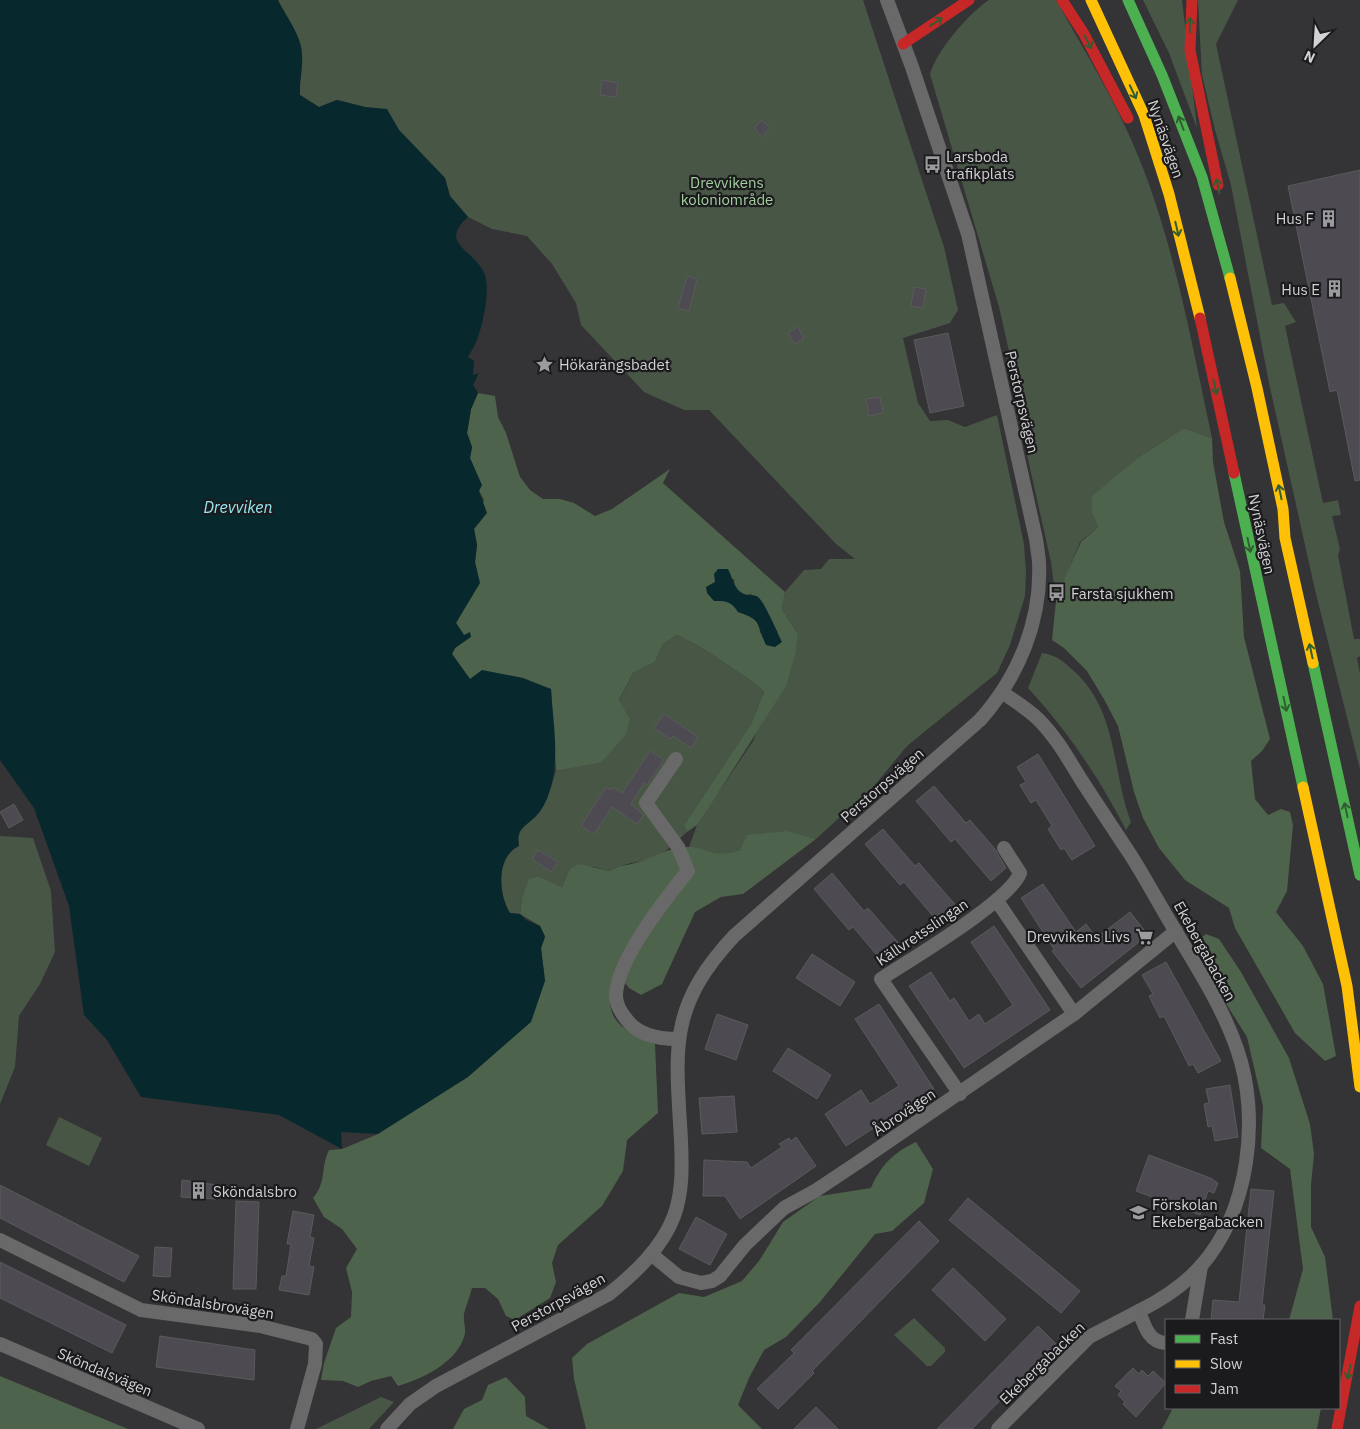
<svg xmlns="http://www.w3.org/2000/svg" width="1360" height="1429" font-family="'IBM Plex Sans',sans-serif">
<rect width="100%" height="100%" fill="#343335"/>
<!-- green -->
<g fill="#485646">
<path d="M278 0H863L944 247 958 310 950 323 903 338 918 403 930 421 948 420 965 427 997 415 1024 544 1026 572 1025 596 1010 645 997 673 907 746 874 786 816 839 789 831 724 856 689 847 697 825 753 741 798 634 782 609 785 592 804 570 821 569 829 559H855L836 544 709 410H684L644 392 581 325 576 303 552 264 527 236 492 229 468 217 450 196 445 178 399 130 387 110 365 107 337 100 319 107 300 95C299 81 303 69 302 55 302 36 286 17 278 0Z"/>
<path d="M989 0H1056C1085 52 1117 103 1139 158 1175 247 1192 345 1212 438L1184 428 1139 457 1092 513 1098 527 1080 542 1056 601 1051 562 1019 419 1020 400 999 307 930 74C937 50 968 14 989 0Z"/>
<path d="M1143 0H1182L1197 128 1169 53Z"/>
<path d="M1198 0H1238L1216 44 1272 305 1284 303 1296 322 1285 326 1323 503 1338 500 1341 515 1332 516 1340 549 1338 555 1354 639H1360V656L1357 658 1360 673V769L1315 590 1269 383 1231 185 1215 130 1202 75Z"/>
<path d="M677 635C696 644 712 654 729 666 742 675 753 680 764 692L751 724 684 825 687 832C679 839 671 848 662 853 646 863 626 861 610 871L594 867 569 870 562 887 538 876 530 879 522 898 520 914 510 913C498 894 496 857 519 846 515 823 532 825 542 808 549 796 552 783 556 771L601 763 630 719 619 701 633 673 655 662 663 644Z"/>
<path d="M1042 653C1057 655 1064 662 1075 672 1118 712 1112 772 1131 822L1126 830C1100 779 1067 730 1028 688Z"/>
<path d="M0 836 33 838 51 891 55 952 40 984 19 1016 15 1067 0 1104Z"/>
<path d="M59 1117 102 1138 89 1166 46 1145Z"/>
<path d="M914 1318 945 1348V1352L931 1366H927L894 1335Z"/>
<path d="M381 1397 394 1402 369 1429H316Z"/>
</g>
<!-- forest -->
<g fill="#4e634b" fill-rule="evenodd">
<path d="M478 393 495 396 498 417 506 433 520 477 530 490 543 499H560L574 503 595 516 612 509 670 469 663 483 785 592 782 609 798 634 795 655 786 686 712 803 697 825 687 832 684 825 751 724 764 692C753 680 742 675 729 666 712 654 696 644 677 635L663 644 655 662 633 673 619 700 630 719 626 734 601 763 556 771 551 689 470 679 452 654 455 648 462 643 464 635 456 623 465 606 477 572 475 562 477 545 474 529 484 500 479 491 481 485 470 458 472 447 467 433 471 409ZM734 579 735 589 745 595 751 594C767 606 767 615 777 631L760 633C760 619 750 616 738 612 733 603 720 594 712 584Z"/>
<path d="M1184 428 1212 438 1213 462 1224 522 1240 571 1244 637 1270 739 1262 751 1251 761 1255 799 1268 815 1281 809 1290 812 1293 825 1287 891 1276 912 1303 946 1323 984 1336 1056 1325 1061 1295 1033 1235 928 1229 908 1185 880 1159 848 1143 818 1134 792 1118 726 1105 701 1087 671 1064 648 1052 640 1056 601 1066 575 1081 542 1098 527 1092 513V496L1139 457Z"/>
<path d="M789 831 816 839 743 894 721 897 695 912 662 984 641 995 629 988 618 974C612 983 610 988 610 1000 610 1027 634 1034 655 1044L658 1113 627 1140 623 1171 602 1206 558 1245 552 1263 556 1282 550 1298 515 1320 506 1316 498 1299 485 1288H472C470 1297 466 1305 464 1314 463 1322 467 1330 464 1337 456 1363 422 1379 398 1386L391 1376 371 1381 358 1387 343 1381 321 1380 324 1363 336 1328 351 1317 352 1292 346 1268 357 1249 342 1229 324 1217 313 1198C327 1182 320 1169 329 1150L342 1149 378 1134 545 981 541 948 545 936 540 926 520 914 522 898 529 879 538 876 562 887 569 870 578 864 610 871C619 865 625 866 635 863 652 858 669 847 687 847 711 847 711 860 740 850L747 835Z"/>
<path d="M1206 934 1219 939 1241 972 1289 1058 1310 1124 1314 1154 1311 1185V1227L1325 1257 1333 1320H1289L1303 1269 1290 1169 1261 1148 1263 1106 1247 1037 1215 986 1198 940Z"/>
<path d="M916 1142 933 1169 924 1203 892 1231 875 1234 820 1302 786 1337 764 1350 749 1378 738 1405 762 1429H586L574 1379 572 1358 587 1344 679 1293 704 1297 742 1281 759 1261 783 1222 820 1196 871 1188C881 1165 893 1153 916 1142Z"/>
<path d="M0 1376 128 1429H0Z"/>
<path d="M506 1377 525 1397 526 1416 549 1429H453L464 1409 482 1400 488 1385Z"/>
<path d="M1173 1408H1321L1317 1429H1162Z"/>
</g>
<!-- water -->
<g fill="#07292d">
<path d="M0 0H278C286 17 302 36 302 55 303 69 299 81 300 95L319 107 337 100 365 107 387 109 399 130 445 178 450 196 468 217C435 246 481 251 486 279 489 297 483 323 477 340 475 346 471 351 468 357L474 361 473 375 479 373 473 385 478 393 471 409 467 433 472 447 470 458 482 485 479 491 487 513 474 529 477 545 475 562 480 583 456 623 464 635 470 632 471 637 455 648 452 654 470 679 482 670 523 678 551 689C553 724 561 762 548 796 545 804 540 813 534 818 523 828 516 830 519 846 496 856 498 894 510 913L520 914 526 920 540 926 545 937 541 948 545 981 531 1022 468 1077 378 1134 341 1132 342 1149 279 1115 141 1097 107 1040 84 1015 69 906 34 808 0 760Z"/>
<path d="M718 569H728C733 578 734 590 744 594 748 596 753 594 758 597 764 601 778 634 782 642L775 647 766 645C756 624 763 620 738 612 731 601 726 601 714 601L707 593 706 587 715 582 714 574Z"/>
</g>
<!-- building -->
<g fill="#4d4b51" stroke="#5a5a5b">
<path d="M602 80 618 83 616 97 600 95Z"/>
<path d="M762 120 770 128 762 137 754 128Z"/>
<path d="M1360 170V480L1355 481 1337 390 1330 392 1288 186Z"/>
<path d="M687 276 697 279 689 311 678 308Z"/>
<path d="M914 287 926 289 923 308 911 306Z"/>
<path d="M798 327 804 339 794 344 788 333Z"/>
<path d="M948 333 964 406 930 413 914 340Z"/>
<path d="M880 397 883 413 869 416 866 399Z"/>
<path d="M664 714 698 737 691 748 673 736 670 739 654 728Z"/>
<path d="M650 751 664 760 647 785 644 783 631 804 644 815 637 824 612 807 594 834 581 826 606 787 611 790 613 787 622 793Z"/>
<path d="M1038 754 1095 846 1072 860 1064 848 1061 850 1048 829 1052 826 1036 800 1031 803 1020 785 1026 782 1017 767Z"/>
<path d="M934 786 966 823 970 820 995 849 1006 868 991 881 955 839 951 842 916 801Z"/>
<path d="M14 804 23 820 9 828 0 812Z"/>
<path d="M883 829 915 866 919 863 958 908 938 922 904 882 900 885 865 844Z"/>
<path d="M538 850 558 862 551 872 532 859Z"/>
<path d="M832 873 864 911 868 908 902 947 881 960 853 927 849 930 814 889Z"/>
<path d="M1043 884 1076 932 1086 924 1096 938 1130 912 1148 935 1081 988 1052 951 1054 949 1021 898Z"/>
<path d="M994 926 1050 1010 964 1068 909 986 931 972 950 1001 954 998 969 1021 979 1014 985 1024 1013 1005 971 942Z"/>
<path d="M812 954 855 982 840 1006 796 978Z"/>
<path d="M1166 962 1221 1061 1198 1073 1193 1064 1189 1066 1164 1016 1160 1018 1149 996 1153 994 1142 975Z"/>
<path d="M879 1004 934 1089 846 1146 825 1114 861 1090 870 1104 899 1086 855 1019Z"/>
<path d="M717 1014 748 1025 736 1060 705 1049Z"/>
<path d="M788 1048 831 1075 817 1099 773 1071Z"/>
<path d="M1230 1085 1238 1137 1215 1141 1212 1126 1208 1127 1204 1104 1209 1103 1206 1089Z"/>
<path d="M734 1096 737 1132 702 1134 699 1098Z"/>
<path d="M796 1137 816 1166 740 1219 725 1196H703L704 1160 747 1162 751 1168 782 1147 779 1144 789 1138 791 1141Z"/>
<path d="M1149 1155 1213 1179V1180L1218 1183 1214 1193 1208 1191 1200 1215 1136 1191Z"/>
<path d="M182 1180 217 1185 216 1199 181 1197Z"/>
<path d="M0 1185 139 1256 124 1282 0 1218Z"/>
<path d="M1251 1189 1274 1191 1262 1305H1265L1263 1320H1211L1213 1300 1239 1302Z"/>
<path d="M968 1198 1080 1291 1061 1313 949 1220Z"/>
<path d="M236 1201 259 1202 256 1289H233Z"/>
<path d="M293 1211 314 1215 310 1237 314 1238 309 1266 314 1267 309 1295 279 1290 282 1276H286L291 1244H287Z"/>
<path d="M696 1217 727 1234 710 1265 679 1249Z"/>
<path d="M919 1221 939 1241 812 1371 814 1373 778 1409 757 1389 794 1353 791 1350Z"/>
<path d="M155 1247 172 1248 170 1277 153 1276Z"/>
<path d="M0 1262 126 1325 112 1353 0 1298Z"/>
<path d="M953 1268 1006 1319 985 1341 932 1290Z"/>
<path d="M1038 1326 1056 1344 1031 1369 1037 1376 1028 1384 1022 1378 972 1429H937Z"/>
<path d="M160 1336 255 1350 254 1380 156 1367Z"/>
<path d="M1133 1368 1139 1374 1142 1370 1148 1376 1153 1371 1166 1383 1136 1417 1123 1404 1125 1402 1118 1395 1121 1391 1115 1386Z"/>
<path d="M816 1407 838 1429H794Z"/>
</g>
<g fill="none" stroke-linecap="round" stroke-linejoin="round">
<!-- street -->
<g stroke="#6a696a" stroke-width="14">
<path d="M1002 692C1014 701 1028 709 1038 719 1056 737 1067 757 1080 778 1096 803 1113 828 1130 854 1146 879 1160 906 1176 932 1198 969 1223 1008 1237 1049 1261 1117 1249 1213 1200 1267 1183 1286 1161 1300 1139 1311 1144 1325 1149 1343 1166 1343"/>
<path d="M676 759 646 803 678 847 688 871C666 898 616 961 616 996 616 1004 622 1014 627 1020 639 1036 660 1039 678 1039"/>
<path d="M997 901 1074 1014"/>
<path d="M960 1094 881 979C911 959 1010 901 1020 873L1004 848"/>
<path d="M0 1240 141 1310 260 1326 312 1339 316 1344 315 1364 297 1429"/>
<path d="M651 1254 679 1277 701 1283 712 1281 720 1276 745 1245 784 1208 815 1191 860 1161 1074 1014 1176 931"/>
<path d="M1192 1320 1201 1266"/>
<path d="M0 1344 198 1429"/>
<path d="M387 1429 410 1404 436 1386 609 1294C635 1273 662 1248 674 1216 683 1192 682 1165 681 1140 676 1050 667 1008 734 936L980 720C1019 676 1042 620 1039 561L1036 539 968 234 912 67 887 0"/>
<path d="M998 1429 1089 1337 1139 1311"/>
</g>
<!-- fast -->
<g stroke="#4caf50" stroke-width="11">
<path d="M1128 0 1162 75 1202 177 1230 278"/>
<path d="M1234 473 1303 787"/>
<path d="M1313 663 1360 875"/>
</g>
<!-- slow -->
<g stroke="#ffc107" stroke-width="11">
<path d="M1091 0 1144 115 1169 194 1200 318"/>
<path d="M1230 278 1257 388 1283 509 1285 538 1313 663"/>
<path d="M1303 787 1347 986 1360 1087"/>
</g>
<!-- jam -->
<g stroke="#c62828" stroke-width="11">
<path d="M1062 0 1084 34 1128 118"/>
<path d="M1192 0 1190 50 1218 185"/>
<path d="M903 44 969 0"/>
<path d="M1200 318 1234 473"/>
<path d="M1337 1429 1360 1306"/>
</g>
</g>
<!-- one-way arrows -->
<defs><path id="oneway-shaft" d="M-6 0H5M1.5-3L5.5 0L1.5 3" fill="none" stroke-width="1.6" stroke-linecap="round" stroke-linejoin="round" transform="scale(1.25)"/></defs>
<g stroke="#315d33">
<use href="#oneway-shaft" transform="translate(936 22) rotate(-34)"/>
<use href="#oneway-shaft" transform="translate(1190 25) rotate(-89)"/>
<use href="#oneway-shaft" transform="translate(1088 42) rotate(62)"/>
<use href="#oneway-shaft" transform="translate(1133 92) rotate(65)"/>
<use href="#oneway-shaft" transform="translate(1181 123) rotate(-111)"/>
<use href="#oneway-shaft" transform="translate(1218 186) rotate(-102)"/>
<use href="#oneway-shaft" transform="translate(1177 229) rotate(77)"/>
<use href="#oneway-shaft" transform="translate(1215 387) rotate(78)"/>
<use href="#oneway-shaft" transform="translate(1280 492) rotate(-102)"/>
<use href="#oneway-shaft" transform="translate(1249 545) rotate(78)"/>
<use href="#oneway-shaft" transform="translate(1311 651) rotate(-102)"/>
<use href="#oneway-shaft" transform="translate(1285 704) rotate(78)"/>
<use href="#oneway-shaft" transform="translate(1346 810) rotate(-102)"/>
<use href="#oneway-shaft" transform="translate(1349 1372) rotate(102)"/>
</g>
<!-- icons -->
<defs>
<symbol id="bus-bare" viewBox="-9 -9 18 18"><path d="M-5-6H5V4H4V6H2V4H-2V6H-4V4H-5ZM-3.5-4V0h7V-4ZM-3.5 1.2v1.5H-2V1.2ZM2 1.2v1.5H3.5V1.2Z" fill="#9b9a9c" stroke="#1b1a1c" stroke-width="2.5" paint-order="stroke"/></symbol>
<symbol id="building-bare" viewBox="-9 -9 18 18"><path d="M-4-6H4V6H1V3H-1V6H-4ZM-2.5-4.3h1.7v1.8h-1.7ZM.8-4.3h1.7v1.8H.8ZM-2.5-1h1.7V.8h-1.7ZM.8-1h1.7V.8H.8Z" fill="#9b9a9c" stroke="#1b1a1c" stroke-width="2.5" paint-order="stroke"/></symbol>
<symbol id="sight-bare" viewBox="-9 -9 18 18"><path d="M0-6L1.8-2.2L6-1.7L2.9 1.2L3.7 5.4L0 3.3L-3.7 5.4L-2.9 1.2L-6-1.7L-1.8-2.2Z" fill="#9b9a9c" stroke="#1b1a1c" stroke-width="2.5" paint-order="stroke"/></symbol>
<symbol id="supermarket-bare" viewBox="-9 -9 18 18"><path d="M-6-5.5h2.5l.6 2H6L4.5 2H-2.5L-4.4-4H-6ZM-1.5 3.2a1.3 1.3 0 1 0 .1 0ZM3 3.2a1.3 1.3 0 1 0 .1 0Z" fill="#9b9a9c" stroke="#1b1a1c" stroke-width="2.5" paint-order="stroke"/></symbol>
<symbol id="school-bare" viewBox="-9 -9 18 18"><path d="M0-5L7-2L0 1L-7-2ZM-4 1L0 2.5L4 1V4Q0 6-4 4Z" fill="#9b9a9c" stroke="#1b1a1c" stroke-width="2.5" paint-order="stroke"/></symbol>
</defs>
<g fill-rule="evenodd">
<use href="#bus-bare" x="920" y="152" width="25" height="25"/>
<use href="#building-bare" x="1316" y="206" width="25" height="25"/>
<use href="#building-bare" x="1322" y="276" width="25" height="25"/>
<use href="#sight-bare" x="532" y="352" width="25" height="25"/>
<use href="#bus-bare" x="1044" y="580" width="25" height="25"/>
<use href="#supermarket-bare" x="1132" y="924" width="25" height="25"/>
<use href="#building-bare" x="186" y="1178" width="25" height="25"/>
<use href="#school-bare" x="1126" y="1200" width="25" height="25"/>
</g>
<g text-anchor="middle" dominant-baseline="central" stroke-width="4.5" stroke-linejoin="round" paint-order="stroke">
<!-- street labels -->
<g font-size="15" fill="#d2d1d4" stroke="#1b1a1c">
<text transform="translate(1166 139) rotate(71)">Nynäsvägen</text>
<text transform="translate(1022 402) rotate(77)">Perstorpsvägen</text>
<text transform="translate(1262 534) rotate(78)">Nynäsvägen</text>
<text transform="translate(882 785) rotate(-41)">Perstorpsvägen</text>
<text transform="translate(922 932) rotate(-34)">Källvretsslingan</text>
<text transform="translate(1205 951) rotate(61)">Ekebergabacken</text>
<text transform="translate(904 1112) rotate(-34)">Åbrovägen</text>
<text transform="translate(558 1302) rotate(-29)">Perstorpsvägen</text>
<text transform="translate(213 1304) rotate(9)">Sköndalsbrovägen</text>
<text transform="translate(1042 1363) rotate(-44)">Ekebergabacken</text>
<text transform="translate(105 1372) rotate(23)">Sköndalsvägen</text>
</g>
<!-- poi labels -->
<g font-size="15" fill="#d2d1d4" stroke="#1b1a1c" text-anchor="start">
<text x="946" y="156">Larsboda<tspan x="946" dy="17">trafikplats</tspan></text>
<text x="1314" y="218" text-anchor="end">Hus F</text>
<text x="1320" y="289" text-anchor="end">Hus E</text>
<text x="559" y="364">Hökarängsbadet</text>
<text x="1071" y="593">Farsta sjukhem</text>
<text x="1130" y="936" text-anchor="end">Drevvikens Livs</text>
<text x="213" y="1191">Sköndalsbro</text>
<text x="1152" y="1204">Förskolan<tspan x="1152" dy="17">Ekebergabacken</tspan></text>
</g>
<!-- park labels -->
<g font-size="15" fill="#a3cf9e" stroke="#1b1a1c">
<text x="727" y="182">Drevvikens<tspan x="727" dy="17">koloniområde</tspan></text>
</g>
<!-- water labels -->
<g font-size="16" font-style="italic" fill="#95e8f2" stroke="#1b1a1c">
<text x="238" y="507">Drevviken</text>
</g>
</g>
<!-- legend -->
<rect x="1165" y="1319" width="175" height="90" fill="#1b1a1c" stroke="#646366"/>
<rect x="1175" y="1335" width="25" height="8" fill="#4caf50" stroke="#646366"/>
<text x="1210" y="1344" font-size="15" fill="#d2d1d4">Fast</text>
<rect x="1175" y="1360" width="25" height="8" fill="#ffc107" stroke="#646366"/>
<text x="1210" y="1369" font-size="15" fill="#d2d1d4">Slow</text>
<rect x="1175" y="1385" width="25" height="8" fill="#c62828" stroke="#646366"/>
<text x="1210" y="1394" font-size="15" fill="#d2d1d4">Jam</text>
<!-- north arrow -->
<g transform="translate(1315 45) rotate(205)" stroke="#1b1a1c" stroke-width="4" paint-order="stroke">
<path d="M0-4L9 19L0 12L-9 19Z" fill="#d2d1d4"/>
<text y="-8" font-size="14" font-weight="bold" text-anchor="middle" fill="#d2d1d4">N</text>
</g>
</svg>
